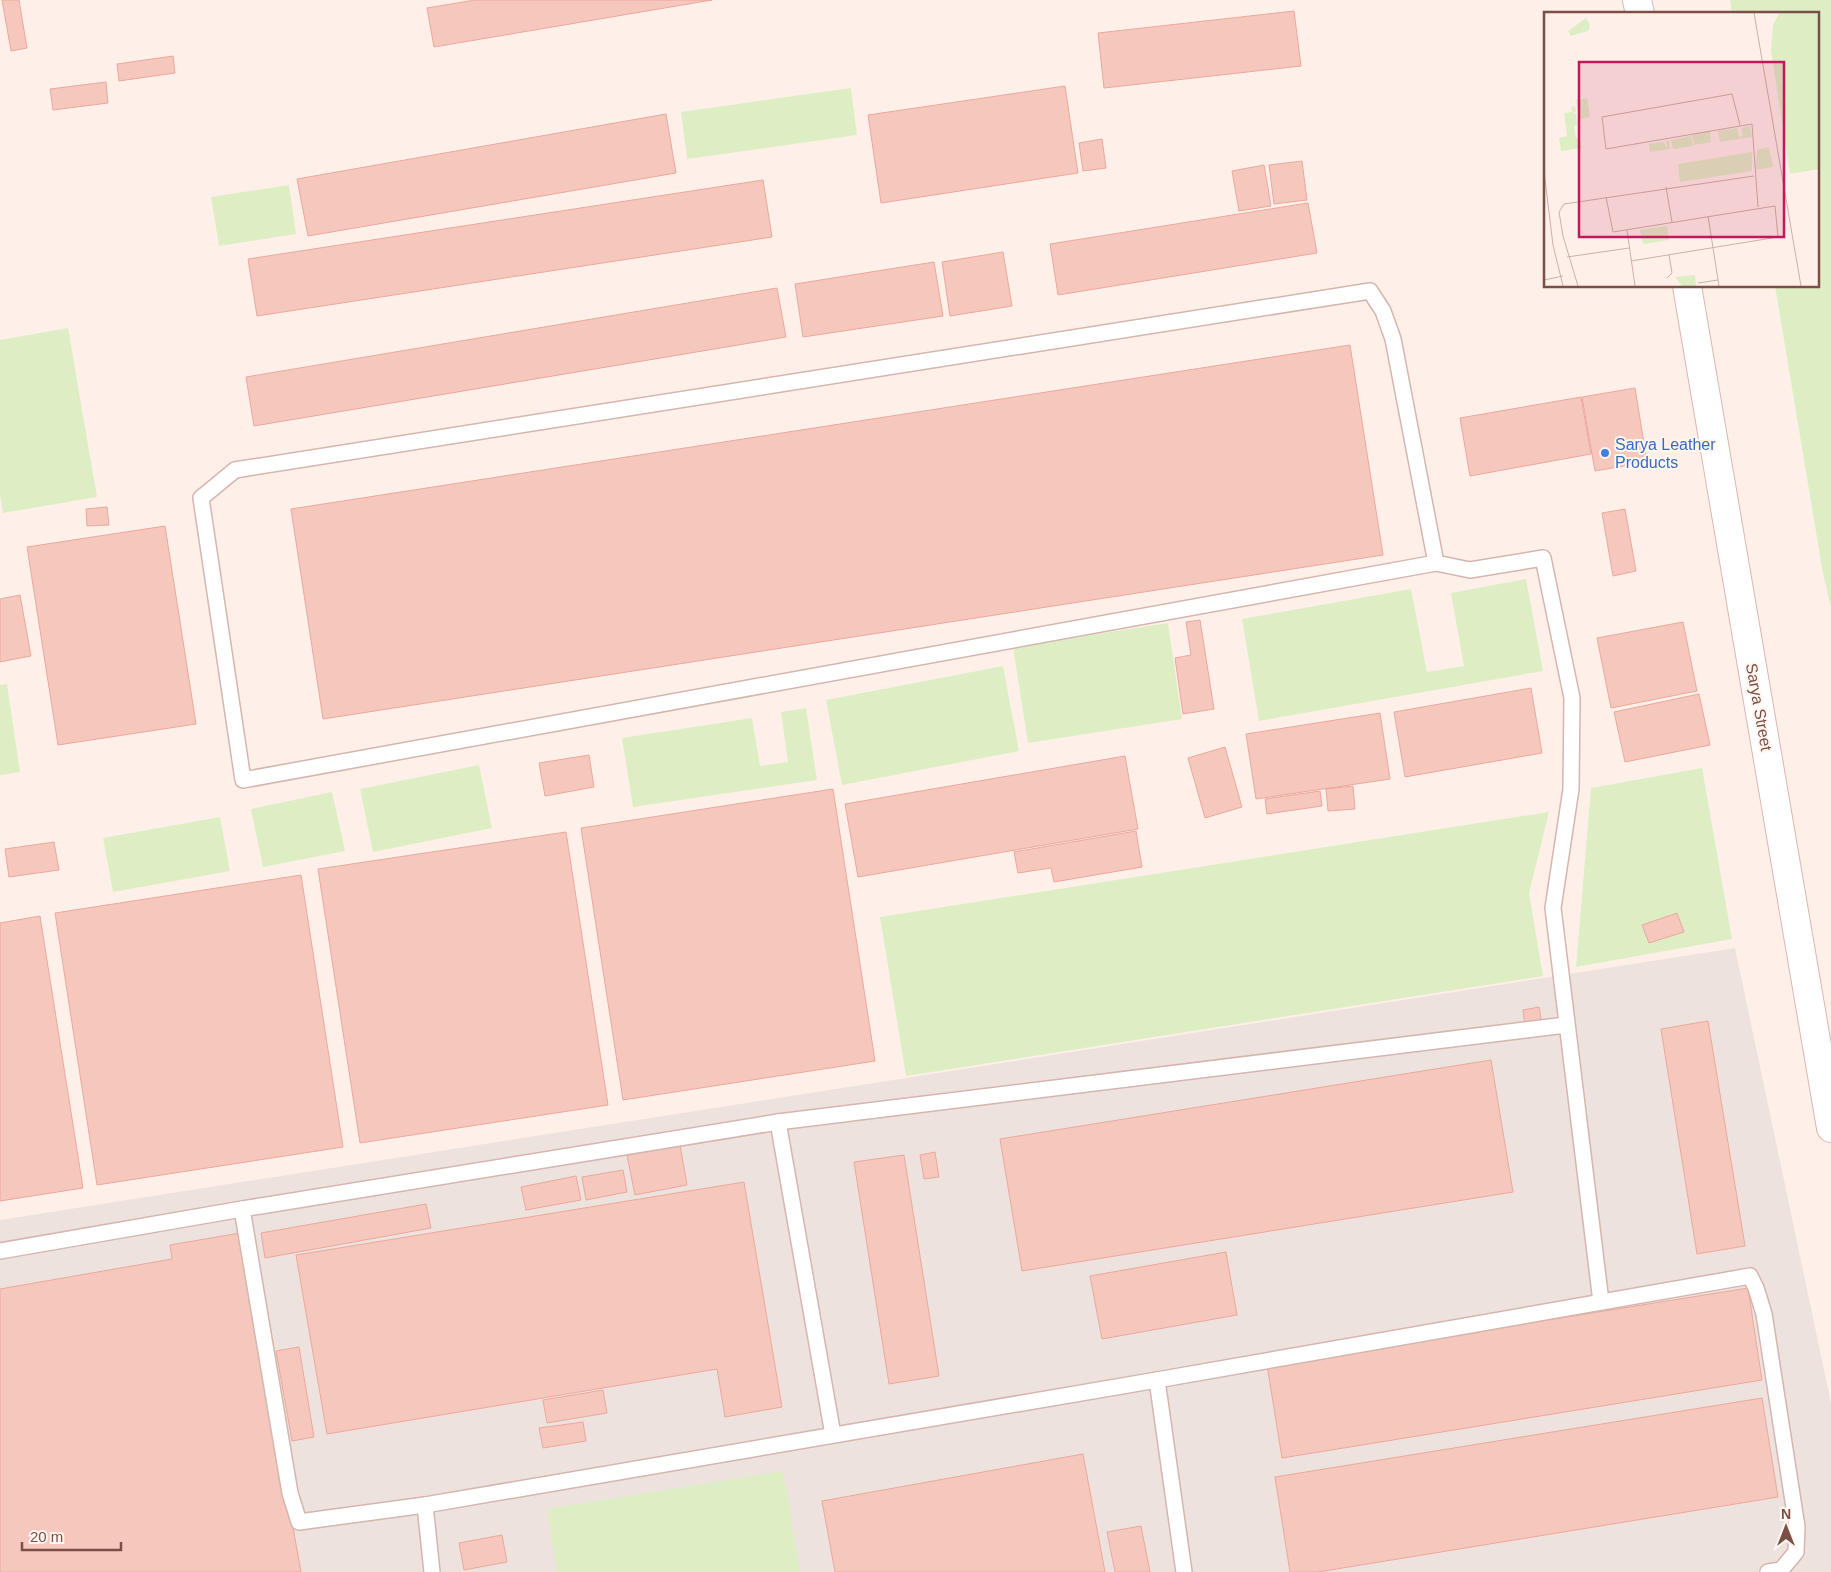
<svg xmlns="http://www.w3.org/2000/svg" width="1831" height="1572" font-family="Helvetica,sans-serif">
<rect width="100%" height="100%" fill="#fef0e8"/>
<!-- industrial -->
<path fill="#ede2de" d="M1735 948 1831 1403V1572H0V1220Z"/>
<!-- green -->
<g fill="#deeec4">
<path d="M1730 0H1831V608L1822 568 1775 286H1817V14H1732Z"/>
<path d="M851 88 857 135 687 159 681 112Z"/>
<path d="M289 185 296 234 219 246 211 197Z"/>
<path d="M68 328 97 497 3 513 0 495V340Z"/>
<path d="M1526 579 1543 671 1259 721 1242 619 1411 589 1427 672 1464 666 1451 593Z"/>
<path d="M1168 623 1182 719 1028 743 1013 647Z"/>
<path d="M1003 666 1019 751 842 785 826 700Z"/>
<path d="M7 684 20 772 0 775V685Z"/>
<path d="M806 708 817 780 633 807 622 738 752 718 760 766 788 762 781 712Z"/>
<path d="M479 765 492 828 373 852 360 789Z"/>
<path d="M1702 768 1732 939 1576 967 1591 788Z"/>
<path d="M332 792 345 851 263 867 251 809Z"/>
<path d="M1549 812 1529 893 1543 976 906 1076 880 917Z"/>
<path d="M220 817 230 871 113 892 103 838Z"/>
<path d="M783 1471 800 1572H557L547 1509Z"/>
</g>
<!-- building -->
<g fill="#f6c7bc" stroke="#eba89b">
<path d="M2 0H19L27 48 11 51Z"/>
<path d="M475 0H712L434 47 427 8Z"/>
<path d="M1294 11 1301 66 1104 88 1098 33Z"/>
<path d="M173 56 175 73 119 81 117 64Z"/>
<path d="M106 82 108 103 53 110 50 89Z"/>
<path d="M1065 86 1078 173 881 203 868 115Z"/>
<path d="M666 114 676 173 308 236 297 179Z"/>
<path d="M1102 139 1106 168 1083 171 1079 143Z"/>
<path d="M1302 161 1307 200 1274 204 1269 165Z"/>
<path d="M1264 165 1271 206 1239 211 1232 171Z"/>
<path d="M763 180 772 237 257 316 248 259Z"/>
<path d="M1308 203 1317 253 1058 295 1050 244Z"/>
<path d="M1003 252 1012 306 950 316 942 262Z"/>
<path d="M934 262 943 316 803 337 795 284Z"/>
<path d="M777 288 786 337 254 426 246 377Z"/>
<path d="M1350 345 1383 555 323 719 291 509Z"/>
<path d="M1635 388 1647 462 1595 471 1582 397Z"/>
<path d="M1581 397 1591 454 1470 476 1460 418Z"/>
<path d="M107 507 109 525 87 526 86 509Z"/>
<path d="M1625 509 1636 571 1613 576 1602 513Z"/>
<path d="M165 526 196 724 58 745 27 547Z"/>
<path d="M20 595 31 656 0 662V599Z"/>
<path d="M1200 620 1214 709 1183 714 1175 658 1191 655 1186 622Z"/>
<path d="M1683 622 1697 691 1611 708 1597 638Z"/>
<path d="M1531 688 1542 753 1405 777 1394 712Z"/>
<path d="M1699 694 1710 745 1625 762 1614 712Z"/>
<path d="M1380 713 1390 779 1256 799 1246 734Z"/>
<path d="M1225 747 1242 807 1205 818 1188 758Z"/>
<path d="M589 755 594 787 545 796 539 763Z"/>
<path d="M1125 756 1138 829 858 877 845 804Z"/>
<path d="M1353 786 1355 809 1328 811 1326 789Z"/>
<path d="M833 789 875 1061 623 1100 581 828Z"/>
<path d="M1320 791 1322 806 1267 814 1265 799Z"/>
<path d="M1136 831 1142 867 1054 882 1051 868 1018 873 1014 852Z"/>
<path d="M566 832 608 1105 360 1143 318 869Z"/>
<path d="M54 842 59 870 9 877 5 849Z"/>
<path d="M301 875 343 1147 97 1185 55 913Z"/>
<path d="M1677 913 1684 932 1649 943 1642 925Z"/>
<path d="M40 916 83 1188 0 1201V923Z"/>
<path d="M1539 1007 1542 1024 1525 1027 1523 1010Z"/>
<path d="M1708 1021 1745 1246 1697 1254 1661 1029Z"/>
<path d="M1491 1060 1513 1192 1022 1271 1000 1139Z"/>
<path d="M680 1145 687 1185 635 1195 627 1155Z"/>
<path d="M935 1152 939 1177 924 1179 920 1155Z"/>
<path d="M904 1155 939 1376 889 1384 854 1162Z"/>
<path d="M623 1170 627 1192 586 1200 582 1177Z"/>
<path d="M576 1176 581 1200 526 1210 521 1187Z"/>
<path d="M744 1182 782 1407 725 1417 717 1369 327 1434 296 1255Z"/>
<path d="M426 1204 431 1228 265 1258 261 1233Z"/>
<path d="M240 1233 301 1572H0V1289L172 1259 170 1245Z"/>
<path d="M1226 1252 1237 1315 1102 1339 1090 1276Z"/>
<path d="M1748 1288 1762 1380 1282 1458 1267 1365Z"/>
<path d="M299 1347 314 1437 292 1441 276 1351Z"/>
<path d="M603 1390 607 1413 547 1423 543 1400Z"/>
<path d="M1762 1398 1778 1497 1318 1572H1290L1275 1477Z"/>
<path d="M583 1422 586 1441 543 1448 539 1428Z"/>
<path d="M1083 1454 1105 1572H835L822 1501Z"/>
<path d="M1141 1526 1150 1572H1115L1107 1532Z"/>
<path d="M502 1535 507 1562 464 1570 459 1543Z"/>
</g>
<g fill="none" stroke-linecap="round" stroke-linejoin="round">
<defs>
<g id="lane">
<path d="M1436 563 1393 339 1383 311 1370 291 235 470 201 498 243 780 1436 563 1470 570 1543 558 1572 698 1571 789 1553 908 1601 1302"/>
<path d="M778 1122 833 1435"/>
<path d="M242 1209 290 1493 299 1522 425 1505 1157 1380 1750 1276 1756 1288 1764 1314 1797 1527 1796 1552 1781 1570 1768 1572"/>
<path d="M0 1251 242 1209 778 1122 1566 1025"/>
<path d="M1157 1380 1184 1572"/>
<path d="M425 1505 432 1572"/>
</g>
<g id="secondary">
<path d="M1637 0 1640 14"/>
<path d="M1687 286 1831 1128"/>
</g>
</defs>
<!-- lane casing -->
<use href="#lane" stroke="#d4b6ae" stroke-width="18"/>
<!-- secondary casing -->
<use href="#secondary" stroke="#dab7ae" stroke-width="30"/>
<!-- lane -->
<use href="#lane" stroke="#fff" stroke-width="15"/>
<!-- secondary -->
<use href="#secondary" stroke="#fff" stroke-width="28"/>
</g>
<!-- markers -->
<circle fill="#3f7fe0" stroke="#fff6f0" stroke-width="2" cx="1605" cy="453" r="5"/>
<g text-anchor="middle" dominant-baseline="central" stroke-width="4" stroke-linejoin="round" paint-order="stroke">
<!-- shop labels -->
<g font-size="16" fill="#366cbe" stroke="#fff6f0" text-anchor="start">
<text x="1615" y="444">Sarya Leather<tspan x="1615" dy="18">Products</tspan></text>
</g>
<!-- street labels -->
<g font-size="16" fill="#7b4f48" stroke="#fff6f0">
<text transform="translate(1759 707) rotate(80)">Sarya Street</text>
</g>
</g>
<!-- overview -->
<g transform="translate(1544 12)">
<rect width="275" height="275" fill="#fef0e8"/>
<path d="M235 1H275V157L246 162 227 39 229 13ZM42 6 46 13 44 19 27 24 24 19ZM43 86 46 105 36 107 32 88ZM31 94 32 100 28 101 32 102 33 113 30 114 32 126H36L38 136 17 139 15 126 23 124 20 101 28 100 27 95ZM206 114 208 125 176 130 174 119 193 116 195 125 199 124 197 116ZM166 119 167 130 150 133 148 122ZM147 124 149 134 129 137 127 128ZM122 129H125L126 137 106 140 105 132 119 130 123 135ZM225 135 229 155 211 158 213 138ZM208 140V159L136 170 134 152ZM123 214 125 228 99 232 96 218ZM151 263 152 274H138L131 265Z" fill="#deeec4"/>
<path fill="none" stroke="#cab0a8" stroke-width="1" d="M210 1 257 274M196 113 188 82 58 105 62 137 208 112 214 195M0 159 9 233 19 274M122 175 128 210M62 185 69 220 231 194 234 225 87 249M164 204 175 274M83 218 91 274M23 245 85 236M123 266 128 261 125 243M0 268 19 264M154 271 174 268M34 274 19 224 15 200 20 192 210 164"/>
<path fill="#c2185b" fill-opacity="0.15" stroke="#c2185b" stroke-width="2.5" d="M35 50H240V225H35Z"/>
<rect width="275" height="275" fill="none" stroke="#7b4f48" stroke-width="2.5"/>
</g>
<!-- north arrow -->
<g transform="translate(1786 1527)" stroke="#fff6f0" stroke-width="4" paint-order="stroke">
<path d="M0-4L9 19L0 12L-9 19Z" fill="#7b4f48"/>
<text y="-8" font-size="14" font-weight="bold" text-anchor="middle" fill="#7b4f48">N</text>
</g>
<!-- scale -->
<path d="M22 1542v8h99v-8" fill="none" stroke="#7b4f48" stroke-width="2.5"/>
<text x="30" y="1542" font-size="15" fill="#7b4f48" stroke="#fff6f0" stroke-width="4" paint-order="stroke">20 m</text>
</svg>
